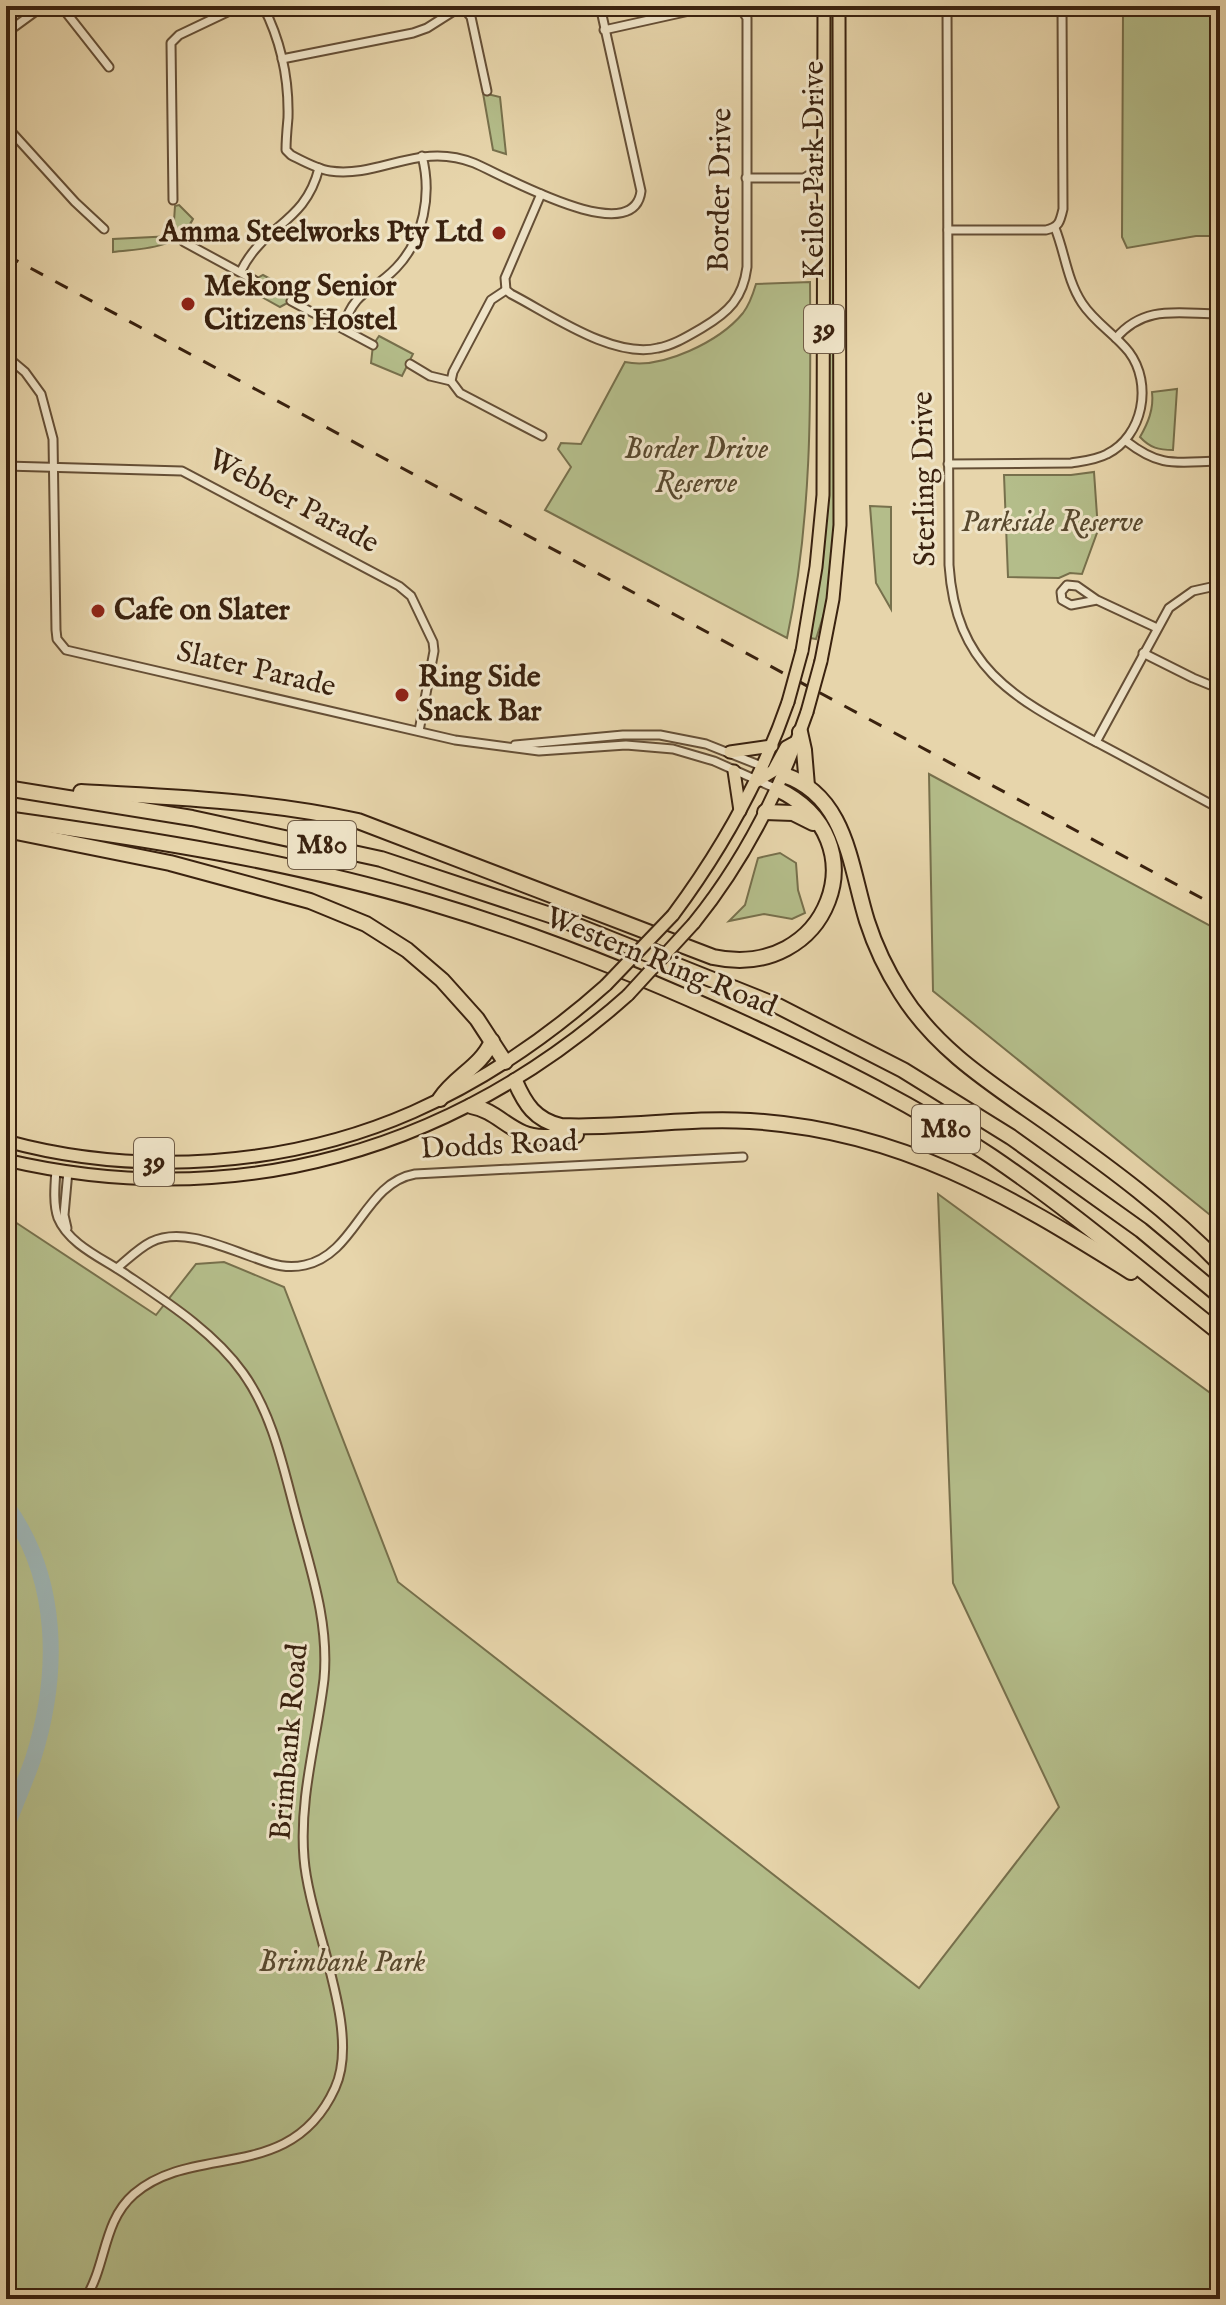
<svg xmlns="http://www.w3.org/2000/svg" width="1226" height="2305" font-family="'IM FELL English',serif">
<rect width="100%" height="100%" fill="#e7d5ab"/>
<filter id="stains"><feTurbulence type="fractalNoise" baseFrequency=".0025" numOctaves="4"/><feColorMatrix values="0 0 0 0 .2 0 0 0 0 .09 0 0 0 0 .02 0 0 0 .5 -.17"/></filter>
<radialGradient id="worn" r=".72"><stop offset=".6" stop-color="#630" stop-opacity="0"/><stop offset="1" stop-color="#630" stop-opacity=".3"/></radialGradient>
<!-- green -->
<g fill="#b4bd8a" stroke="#77704c" stroke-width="2">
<path d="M828 6H834L835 524 828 601 816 639 810 638 821 571 828 490Z"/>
<path d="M1126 6H1220V236H1196L1127 248 1122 237 1123 13Z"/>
<path d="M483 93 500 97 506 154 493 150Z"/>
<path d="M179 205 193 219C178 250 144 248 113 252V239L173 236 175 206Z"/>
<path d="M263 275 293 291 291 301 280 307 253 292 254 280Z"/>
<path d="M810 282C811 401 812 521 787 638L545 510 571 467 558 449 561 443 581 444 625 362C662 370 720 341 743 313 750 304 753 294 756 284Z"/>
<path d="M379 336 413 354 402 376 371 363 373 345Z"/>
<path d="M1177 389 1173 450C1159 450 1150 448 1140 437 1148 423 1154 409 1152 392Z"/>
<path d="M1094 472 1098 530 1082 574 1070 573 1059 578 1008 577 1004 475H1071Z"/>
<path d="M870 506 891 507V609L876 583Z"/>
<path d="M929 774 1220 931V1223L933 991Z"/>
<path d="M780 853 796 863 798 890 805 913 792 919 764 914 729 921 745 905 758 858Z"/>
<path d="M938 1194 1213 1395 1220 1403V2299H6V1216L156 1315 196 1264 224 1262 284 1287 398 1582 919 1988 1059 1807 953 1583Z"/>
</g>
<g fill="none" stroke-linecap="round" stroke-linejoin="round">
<!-- river -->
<path stroke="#9db5b5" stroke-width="16" d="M6 1505C60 1579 60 1674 33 1759 25 1782 15 1805 6 1828"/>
<defs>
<g id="street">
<path d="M61 6 109 67"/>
<path d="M263 6C281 41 289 79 288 118 287 129 286 139 286 150L291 155C303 161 317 169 330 171 381 178 419 141 474 163 501 174 634 251 641 191L600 6"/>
<path d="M947 6 949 565C956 669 1014 698 1096 742 1138 764 1179 787 1220 809"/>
<path d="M604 30 712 6"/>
<path d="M6 33 43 6"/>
<path d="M282 59 413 33 427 28 457 9 466 11 471 17 487 91"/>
<path d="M6 126 75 202 104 229"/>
<path d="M746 178H804L824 165"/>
<path d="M804 178 824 194"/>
<path d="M541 194 505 278 506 290 511 294C550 314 613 359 658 348 674 345 688 336 702 328 729 312 743 298 747 267V18L739 6"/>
<path d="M173 200 171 43 179 35 240 6"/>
<path d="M948 230H1046C1059 227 1060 222 1063 209L1062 6"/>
<path d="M184 242 254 280"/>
<path d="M241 271C264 224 305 224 319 168"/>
<path d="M506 290 491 300 453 372 451 381 460 393 542 436"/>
<path d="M291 301 373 345"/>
<path d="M343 327C356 288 371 294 396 268 424 239 432 194 422 156"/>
<path d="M1116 338C1145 304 1179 314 1220 314"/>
<path d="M6 356 25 372 41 394 53 439 56 630 57 639 66 650 455 740 539 751 626 745 673 749 714 761 777 789"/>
<path d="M410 364 430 376 451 381"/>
<path d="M1126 441C1162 469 1177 462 1220 461"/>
<path d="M948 464 1071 463C1083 461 1096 460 1107 454 1143 436 1153 384 1129 352 1115 334 1095 323 1082 303 1067 280 1065 253 1055 228"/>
<path d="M6 466 182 471 399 586 411 596 433 642 434 651 419 731"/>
<path d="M1097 600 1071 605 1062 600 1061 592 1067 585 1077 586 1097 600 1157 628"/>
<path d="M1143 653 1193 678 1220 689"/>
<path d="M1096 742 1169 608 1193 591 1220 585"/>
<path d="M515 745 623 735H660L706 744 764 767"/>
<path d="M56 1170C55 1184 53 1204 58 1218 69 1245 104 1259 127 1275 167 1302 215 1333 243 1373 274 1416 284 1472 298 1522 312 1574 329 1624 324 1679 317 1739 299 1797 304 1858 309 1924 362 2030 335 2088 291 2185 194 2142 134 2194 102 2222 107 2265 85 2299"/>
<path d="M67 1228 64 1215 68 1171"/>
<path d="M117 1268C128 1259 139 1248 151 1242 183 1226 227 1249 258 1259 274 1265 288 1269 305 1265 356 1254 364 1183 415 1174L743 1157"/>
</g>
<g id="primary">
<path d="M802 651 816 567 823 495 824 6"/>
<path d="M821 661 833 599 840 525 839 6"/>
<path d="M730 752 772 746"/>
<path d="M734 771 740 811"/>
<path d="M757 781 773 771 786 747 797 741"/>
<path d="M673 915C722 849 761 780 788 702"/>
<path d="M694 923C745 860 781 788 807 712"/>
<path d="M6 1141C137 1177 288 1167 413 1112 483 1081 549 1036 606 985"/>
<path d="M6 1160C237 1214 453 1151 628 995"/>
</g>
<g id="highway">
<path d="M800 732 804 750 807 786"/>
<path d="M784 775C847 796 850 867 867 921 875 946 887 971 901 993 938 1052 995 1086 1050 1125 1110 1168 1169 1211 1220 1264"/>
<path d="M6 788 192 818 381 859 553 916 778 1006 903 1070 1011 1137 1141 1230 1220 1296"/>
<path d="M81 792C173 797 268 801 358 821L713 957C828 982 883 839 777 789"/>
<path d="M765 812 793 813 813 823"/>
<path d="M6 819C148 839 290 861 428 902 540 935 649 979 754 1028 835 1066 916 1106 991 1156 1071 1210 1144 1273 1220 1333"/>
<path d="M6 830 170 863 310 901 366 924 407 950 442 980 477 1019 505 1062"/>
<path d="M515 1081C525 1104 535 1120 561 1126 624 1129 687 1117 750 1121 900 1130 1008 1195 1131 1272"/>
<path d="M440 1099C455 1076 481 1067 492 1041"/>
<path d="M471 1106C493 1110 504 1125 523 1133 539 1140 559 1136 576 1135"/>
</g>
</defs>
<!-- street casing -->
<use href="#street" stroke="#654f36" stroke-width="11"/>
<!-- primary casing -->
<use href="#primary" stroke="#3a220f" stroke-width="15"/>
<!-- highway casing -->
<use href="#highway" stroke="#3a220f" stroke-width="18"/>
<!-- street -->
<use href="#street" stroke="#efe4c8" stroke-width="7"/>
<!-- primary -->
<use href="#primary" stroke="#e7d5ab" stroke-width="11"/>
<!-- highway -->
<use href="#highway" stroke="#e7d5ab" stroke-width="14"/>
<!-- rail -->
<path stroke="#3a220f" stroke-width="3" stroke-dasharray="14 14" stroke-linecap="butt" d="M6 255 1220 908"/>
<defs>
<g id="primary-bridge">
<path d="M788 702 802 651"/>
<path d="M807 712 821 661"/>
<path d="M606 985 673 915"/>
<path d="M628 995 694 923"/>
</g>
</defs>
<!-- primary-bridge casing -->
<use href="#primary-bridge" stroke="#3a220f" stroke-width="15" stroke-linecap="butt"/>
<!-- primary-bridge -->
<use href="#primary-bridge" stroke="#e7d5ab" stroke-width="11"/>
</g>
<!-- markers -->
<g fill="#8f2418" stroke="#efe4c8" stroke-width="3">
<circle cx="499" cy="233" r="8"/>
<circle cx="188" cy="304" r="8"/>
<circle cx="98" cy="611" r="8"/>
<circle cx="402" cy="695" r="8"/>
</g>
<g text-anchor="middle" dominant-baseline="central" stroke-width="6" stroke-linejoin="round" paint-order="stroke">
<!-- shield labels -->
<g fill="#efe4c8" stroke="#705c46" stroke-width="2">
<rect x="804" y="305" width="40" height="48" rx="6"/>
<rect x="288" y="821" width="68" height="48" rx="6"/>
<rect x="912" y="1105" width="68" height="48" rx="6"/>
<rect x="134" y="1138" width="40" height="48" rx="6"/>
</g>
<g font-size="28" font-weight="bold" fill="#3a220f">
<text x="824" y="329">39</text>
<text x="322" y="845">M80</text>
<text x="946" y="1129">M80</text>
<text x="154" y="1162">39</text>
</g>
<!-- street labels -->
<g font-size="30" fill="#3a220f" stroke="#efe4c8">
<text transform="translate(815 170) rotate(-90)">Keilor Park Drive</text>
<text transform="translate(721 190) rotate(-89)">Border Drive</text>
<text transform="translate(925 479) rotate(-91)">Sterling Drive</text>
<text transform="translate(293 502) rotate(28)">Webber Parade</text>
<text transform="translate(256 670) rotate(13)">Slater Parade</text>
<text transform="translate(661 963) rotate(22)">Western Ring Road</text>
<text transform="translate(499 1146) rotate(-3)">Dodds Road</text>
<text transform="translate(290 1742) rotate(-85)">Brimbank Road</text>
</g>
<!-- poi labels -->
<g font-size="30" font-weight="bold" fill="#3a220f" stroke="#efe4c8" text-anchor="start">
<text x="483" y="233" text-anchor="end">Amma Steelworks Pty Ltd</text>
<text x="204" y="287">Mekong Senior<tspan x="204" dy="34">Citizens Hostel</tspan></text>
<text x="114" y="611">Cafe on Slater</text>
<text x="418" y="678">Ring Side<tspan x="418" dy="34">Snack Bar</tspan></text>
</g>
<!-- park labels -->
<g font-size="30" font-style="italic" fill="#58492e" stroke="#efe4c8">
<text x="696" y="450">Border Drive<tspan x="696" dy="34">Reserve</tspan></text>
<text x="1052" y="523">Parkside Reserve</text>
<text x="342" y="1963">Brimbank Park</text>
</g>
</g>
<!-- margin -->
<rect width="1226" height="2305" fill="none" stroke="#e7d5ab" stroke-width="32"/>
<rect x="8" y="8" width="1210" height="2289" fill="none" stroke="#3a220f" stroke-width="4"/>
<rect x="16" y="16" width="1194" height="2273" fill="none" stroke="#3a220f" stroke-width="2"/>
<rect width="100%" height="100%" filter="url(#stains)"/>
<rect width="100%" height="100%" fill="url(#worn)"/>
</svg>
